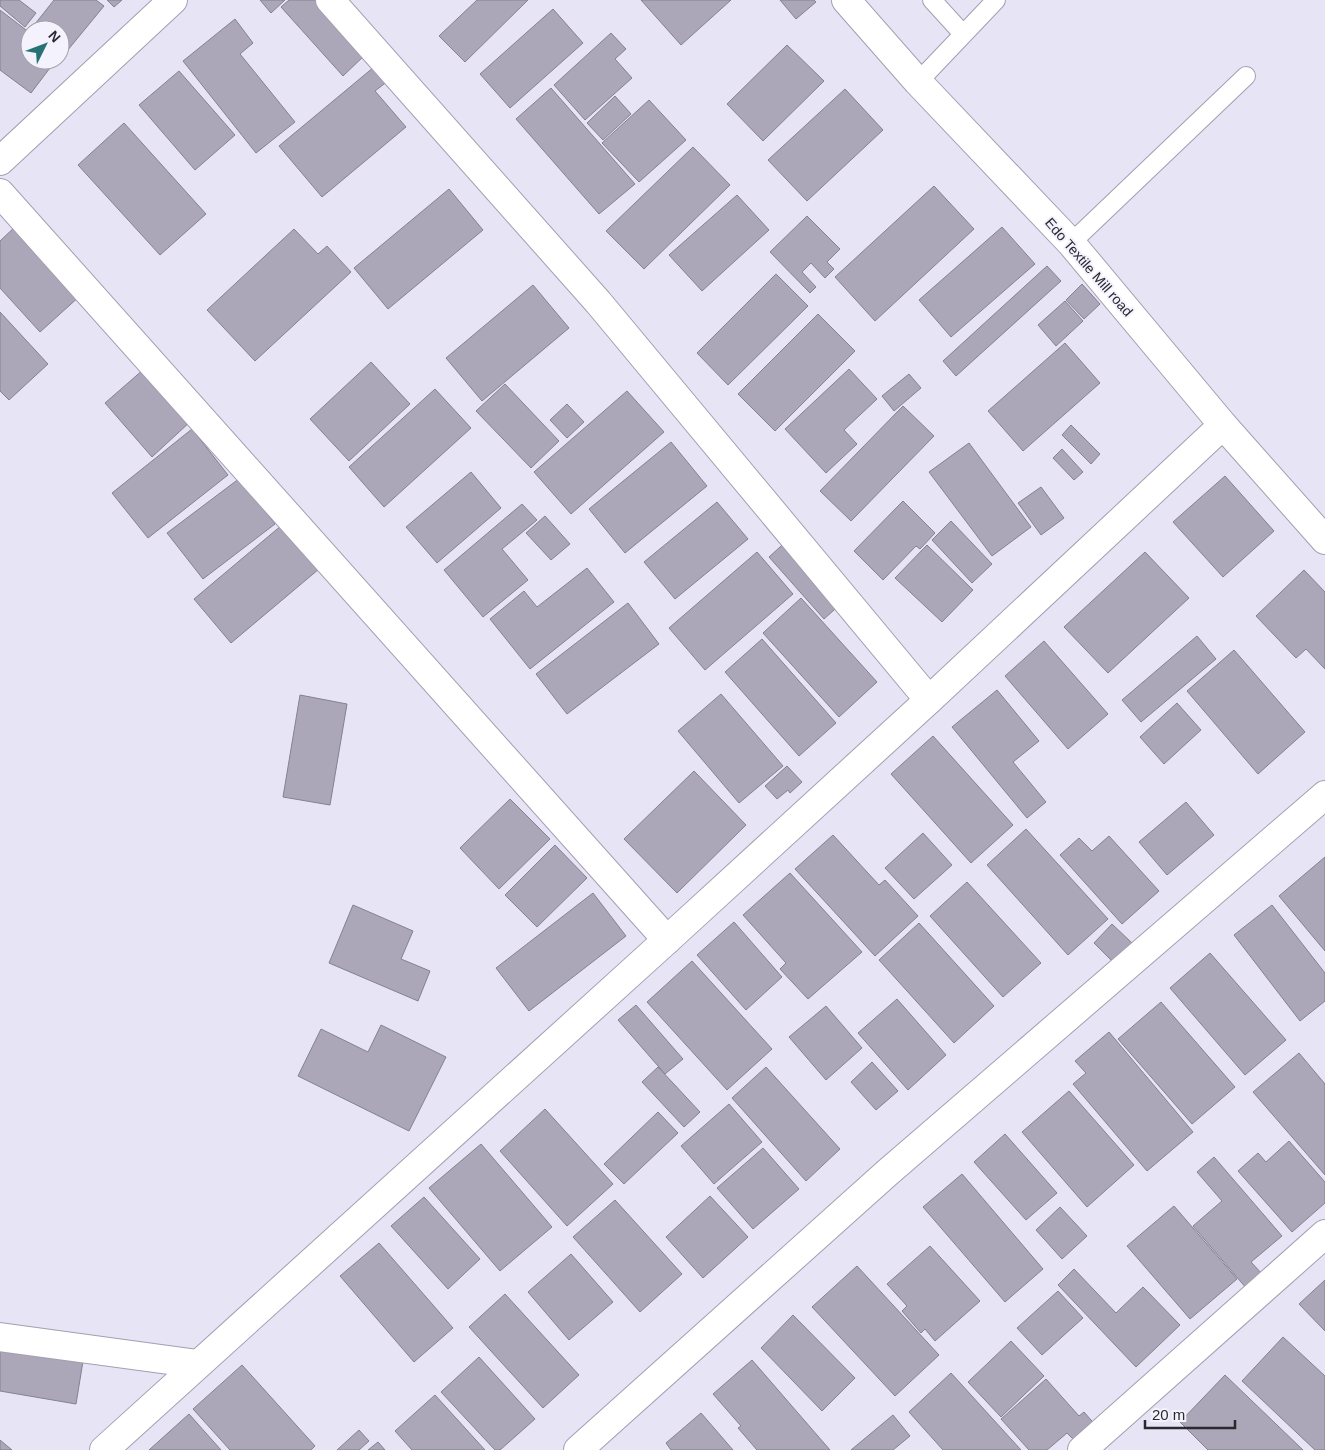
<svg xmlns="http://www.w3.org/2000/svg" width="1325" height="1450" font-family="Arial,sans-serif">
<rect width="100%" height="100%" fill="#e7e4f6"/>
<!-- building -->
<g fill="#aba7b8" stroke="#848191">
<path d="M0 0H19L36 13 25 27 0 6Z"/>
<path d="M54 0H96L104 6 67 51 60 45V30H42L35 24Z"/>
<path d="M107 0H122L114 7Z"/>
<path d="M260 0H285L271 13Z"/>
<path d="M289 0H316L366 54 343 76 281 7Z"/>
<path d="M477 0H528L465 62 439 36Z"/>
<path d="M641 0H731L681 45Z"/>
<path d="M780 0H814L816 2 796 19Z"/>
<path d="M553 9 583 43 510 108 480 74Z"/>
<path d="M0 10 30 33V60H56L31 93 0 70Z"/>
<path d="M235 19 253 43 240 54 295 122 256 153 183 61Z"/>
<path d="M611 33 626 49 615 59 632 78 585 120 554 85Z"/>
<path d="M787 45 824 81 763 141 727 104Z"/>
<path d="M380 62 393 77 375 91 406 127 322 197 279 146Z"/>
<path d="M179 71 235 135 195 170 139 105Z"/>
<path d="M551 88 635 184 599 214 516 119Z"/>
<path d="M845 89 883 130 807 201 768 160Z"/>
<path d="M615 96 631 114 603 140 587 123Z"/>
<path d="M649 100 686 140 639 182 602 143Z"/>
<path d="M124 123 206 214 160 255 78 165Z"/>
<path d="M693 147 730 185 644 269 606 231Z"/>
<path d="M934 186 974 229 875 321 835 277Z"/>
<path d="M449 189 483 230 388 309 354 268Z"/>
<path d="M737 195 769 230 702 291 669 255Z"/>
<path d="M807 216 840 249 827 262 834 269 825 278 811 263 802 272 816 287 810 293 770 252Z"/>
<path d="M17 225 81 295 40 332 0 288V241Z"/>
<path d="M1002 227 1035 264 951 337 919 300Z"/>
<path d="M294 229 318 254 327 246 351 272 255 361 207 310Z"/>
<path d="M1047 266 1061 281 956 376 943 361Z"/>
<path d="M776 274 808 306 728 385 697 353Z"/>
<path d="M1082 284 1100 304 1084 319 1066 300Z"/>
<path d="M533 285 569 328 482 401 446 358Z"/>
<path d="M1065 301 1083 321 1056 346 1038 325Z"/>
<path d="M0 312 48 364 9 400 0 391Z"/>
<path d="M818 314 855 351 775 431 738 394Z"/>
<path d="M1065 343 1100 383 1023 451 988 411Z"/>
<path d="M371 362 410 404 349 461 310 419Z"/>
<path d="M144 369 191 421 152 457 105 403Z"/>
<path d="M849 369 877 399 844 430 857 444 826 473 785 429Z"/>
<path d="M909 374 921 388 894 411 882 396Z"/>
<path d="M505 384 559 441 531 468 476 411Z"/>
<path d="M435 389 471 428 384 507 349 467Z"/>
<path d="M627 391 664 432 571 514 534 472Z"/>
<path d="M567 404 584 422 567 438 550 420Z"/>
<path d="M903 406 934 436 851 521 820 491Z"/>
<path d="M1071 425 1100 454 1091 464 1062 435Z"/>
<path d="M192 429 228 475 148 538 112 493Z"/>
<path d="M671 442 707 486 625 553 589 509Z"/>
<path d="M969 443 1031 527 992 556 929 472Z"/>
<path d="M1062 449 1083 472 1074 480 1053 458Z"/>
<path d="M471 472 501 508 437 563 406 527Z"/>
<path d="M1225 476 1274 531 1223 577 1173 522Z"/>
<path d="M240 478 275 524 203 579 167 533Z"/>
<path d="M1041 487 1064 518 1041 535 1018 503Z"/>
<path d="M903 501 935 533 920 549 916 546 883 580 854 551Z"/>
<path d="M717 502 748 539 675 599 644 562Z"/>
<path d="M522 504 537 520 502 549 528 580 483 617 444 570Z"/>
<path d="M545 516 570 544 551 560 526 533Z"/>
<path d="M951 521 992 564 972 583 932 540Z"/>
<path d="M282 525 319 569 231 643 194 599Z"/>
<path d="M790 538 844 601 824 619 769 557Z"/>
<path d="M927 545 973 590 942 622 895 578Z"/>
<path d="M757 552 793 594 705 670 669 628Z"/>
<path d="M1145 552 1189 598 1108 673 1064 627Z"/>
<path d="M587 568 614 602 530 669 490 619 524 591 537 607Z"/>
<path d="M1304 570 1325 592V669L1306 649 1296 658 1256 616Z"/>
<path d="M801 598 877 682 839 717 763 633Z"/>
<path d="M628 603 659 644 567 714 536 674Z"/>
<path d="M1197 636 1216 659 1141 722 1122 700Z"/>
<path d="M762 639 836 723 799 756 725 672Z"/>
<path d="M1044 641 1108 714 1068 749 1005 676Z"/>
<path d="M1234 650 1305 732 1258 774 1187 691Z"/>
<path d="M997 690 1039 741 1013 762 1046 802 1027 818 952 727Z"/>
<path d="M721 694 783 766 739 803 678 731Z"/>
<path d="M300 695 347 704 330 805 283 797Z"/>
<path d="M1177 703 1201 730 1164 764 1140 737Z"/>
<path d="M933 736 1013 825 971 863 891 774Z"/>
<path d="M787 766 802 782 790 793 788 790 777 799 765 786Z"/>
<path d="M694 771 746 825 677 893 624 839Z"/>
<path d="M510 799 550 839 499 889 460 848Z"/>
<path d="M1186 802 1214 835 1167 875 1139 842Z"/>
<path d="M1026 829 1108 919 1068 955 987 865Z"/>
<path d="M923 833 952 865 914 899 885 868Z"/>
<path d="M833 835 879 885 885 880 918 916 875 956 795 869Z"/>
<path d="M1109 836 1159 891 1122 924 1060 855 1079 838 1092 851Z"/>
<path d="M555 845 587 878 537 927 505 895Z"/>
<path d="M1325 857V951L1279 896Z"/>
<path d="M790 873 862 952 808 999 780 969 786 963 743 915Z"/>
<path d="M967 882 1041 963 1003 997 930 916Z"/>
<path d="M593 893 626 936 529 1011 496 968Z"/>
<path d="M353 905 413 931 401 959 430 971 418 1001 329 963Z"/>
<path d="M1272 905 1325 973V1001L1300 1021 1234 935Z"/>
<path d="M734 922 782 977 746 1010 697 955Z"/>
<path d="M919 923 994 1006 954 1043 879 960Z"/>
<path d="M1112 924 1132 943 1113 962 1094 943Z"/>
<path d="M1210 953 1286 1040 1245 1075 1170 988Z"/>
<path d="M692 961 772 1049 727 1090 647 1002Z"/>
<path d="M897 999 946 1055 908 1090 858 1033Z"/>
<path d="M1161 1002 1235 1087 1192 1124 1118 1039Z"/>
<path d="M636 1005 683 1059 665 1074 618 1020Z"/>
<path d="M826 1006 862 1048 826 1080 789 1037Z"/>
<path d="M381 1025 446 1057 409 1131 298 1076 321 1029 368 1052Z"/>
<path d="M1109 1032 1193 1132 1147 1171 1073 1084 1086 1073 1075 1061Z"/>
<path d="M1299 1053 1325 1084V1175L1253 1092Z"/>
<path d="M872 1062 898 1091 876 1110 851 1082Z"/>
<path d="M658 1067 700 1112 684 1127 642 1082Z"/>
<path d="M766 1067 840 1149 806 1181 732 1098Z"/>
<path d="M1069 1091 1134 1165 1087 1207 1022 1132Z"/>
<path d="M729 1104 762 1142 714 1184 681 1146Z"/>
<path d="M545 1109 613 1184 567 1226 500 1151Z"/>
<path d="M658 1112 678 1133 624 1184 604 1164Z"/>
<path d="M1005 1134 1057 1193 1026 1220 974 1162Z"/>
<path d="M1289 1141 1325 1182V1203L1292 1232 1238 1171 1258 1153 1266 1162Z"/>
<path d="M481 1144 552 1227 500 1271 429 1188Z"/>
<path d="M763 1148 799 1189 753 1229 717 1188Z"/>
<path d="M1214 1157 1282 1236 1251 1262 1263 1275 1247 1289 1193 1226 1222 1201 1197 1172Z"/>
<path d="M962 1174 1043 1269 1005 1302 923 1207Z"/>
<path d="M710 1196 748 1237 703 1278 666 1237Z"/>
<path d="M424 1197 480 1259 448 1289 391 1226Z"/>
<path d="M615 1200 682 1274 640 1312 573 1237Z"/>
<path d="M1174 1206 1237 1279 1190 1319 1127 1246Z"/>
<path d="M1060 1207 1087 1236 1062 1259 1036 1230Z"/>
<path d="M379 1243 453 1328 414 1362 340 1276Z"/>
<path d="M930 1246 980 1301 935 1341 925 1329 921 1333 902 1311 907 1306 887 1284Z"/>
<path d="M571 1254 613 1302 569 1340 528 1292Z"/>
<path d="M857 1266 939 1355 895 1396 812 1307Z"/>
<path d="M1074 1269 1116 1313 1143 1287 1180 1325 1136 1367 1058 1285Z"/>
<path d="M1325 1280V1331L1299 1304Z"/>
<path d="M1058 1291 1083 1318 1042 1355 1017 1328Z"/>
<path d="M505 1294 579 1375 543 1408 469 1327Z"/>
<path d="M793 1315 855 1378 822 1411 761 1348Z"/>
<path d="M1283 1337 1325 1376V1450H1315L1242 1381Z"/>
<path d="M1011 1341 1044 1376 1001 1417 968 1382Z"/>
<path d="M0 1342 84 1355 76 1404 0 1391Z"/>
<path d="M479 1357 535 1419 500 1450H495L441 1392Z"/>
<path d="M752 1360 830 1450H757L738 1428 741 1426 713 1394Z"/>
<path d="M242 1365 315 1446 311 1450H230L193 1409Z"/>
<path d="M951 1373 1021 1450H943L909 1412Z"/>
<path d="M1225 1375 1303 1450H1208L1180 1422Z"/>
<path d="M1046 1379 1079 1416 1084 1412 1098 1428 1079 1445 1067 1433 1047 1450H1029L1001 1419Z"/>
<path d="M435 1395 485 1450H412L395 1431Z"/>
<path d="M701 1413 733 1450H671L666 1443Z"/>
<path d="M189 1414 221 1450H149Z"/>
<path d="M893 1415 910 1436 893 1450H851Z"/>
<path d="M359 1430 369 1441 359 1450H337Z"/>
<path d="M0 1440 12 1450H0Z"/>
<path d="M378 1442 385 1450H368Z"/>
</g>
<g fill="none" stroke-linecap="round" stroke-linejoin="round">
<defs>
<g id="service">
<path d="M932 0 963 34"/>
<path d="M918 82 996 0"/>
<path d="M1071 243 1246 76"/>
</g>
<g id="minor">
<path d="M330 0 598 302 929 700"/>
<path d="M0 161 173 0"/>
<path d="M0 193 667 940"/>
<path d="M0 1337 198 1364"/>
<path d="M104 1450 667 940 929 700 1223 425"/>
<path d="M578 1450 887 1173 1325 795"/>
<path d="M1082 1450 1325 1234"/>
</g>
<path id="tertiary" d="M846 0 918 82 1071 243 1223 425 1325 540"/>
</defs>
<!-- service casing -->
<use href="#service" stroke="#a39fb0" stroke-width="20"/>
<!-- minor casing -->
<use href="#minor" stroke="#a39fb0" stroke-width="30"/>
<!-- tertiary casing -->
<use href="#tertiary" stroke="#a39fb0" stroke-width="30"/>
<!-- service -->
<use href="#service" stroke="#fff" stroke-width="18"/>
<!-- minor -->
<use href="#minor" stroke="#fff" stroke-width="28"/>
<!-- tertiary -->
<use href="#tertiary" stroke="#fff" stroke-width="28"/>
</g>
<g text-anchor="middle" dominant-baseline="central" stroke-width="4" stroke-linejoin="round" paint-order="stroke">
<!-- street labels -->
<g font-size="14" fill="#2b2930" stroke="#f4f2fd">
<text transform="translate(1089 267) rotate(49)">Edo Textile Mill road</text>
</g>
</g>
<!-- north arrow -->
<g transform="translate(45 45) rotate(48)"><circle r="24" fill="#f4f2fd" stroke="#a4a2ab"/>
<path d="M0-4L9 19L0 12L-9 19Z" fill="#277275"/>
<text y="-8" font-size="14" font-weight="bold" text-anchor="middle" fill="#2b2930">N</text>
</g>
<!-- scale -->
<path d="M1145 1420v8h90v-8" fill="none" stroke="#2b2930" stroke-width="2.5"/>
<text x="1152" y="1420" font-size="15" fill="#2b2930" stroke="#f4f2fd" stroke-width="4" paint-order="stroke">20 m</text>
</svg>
